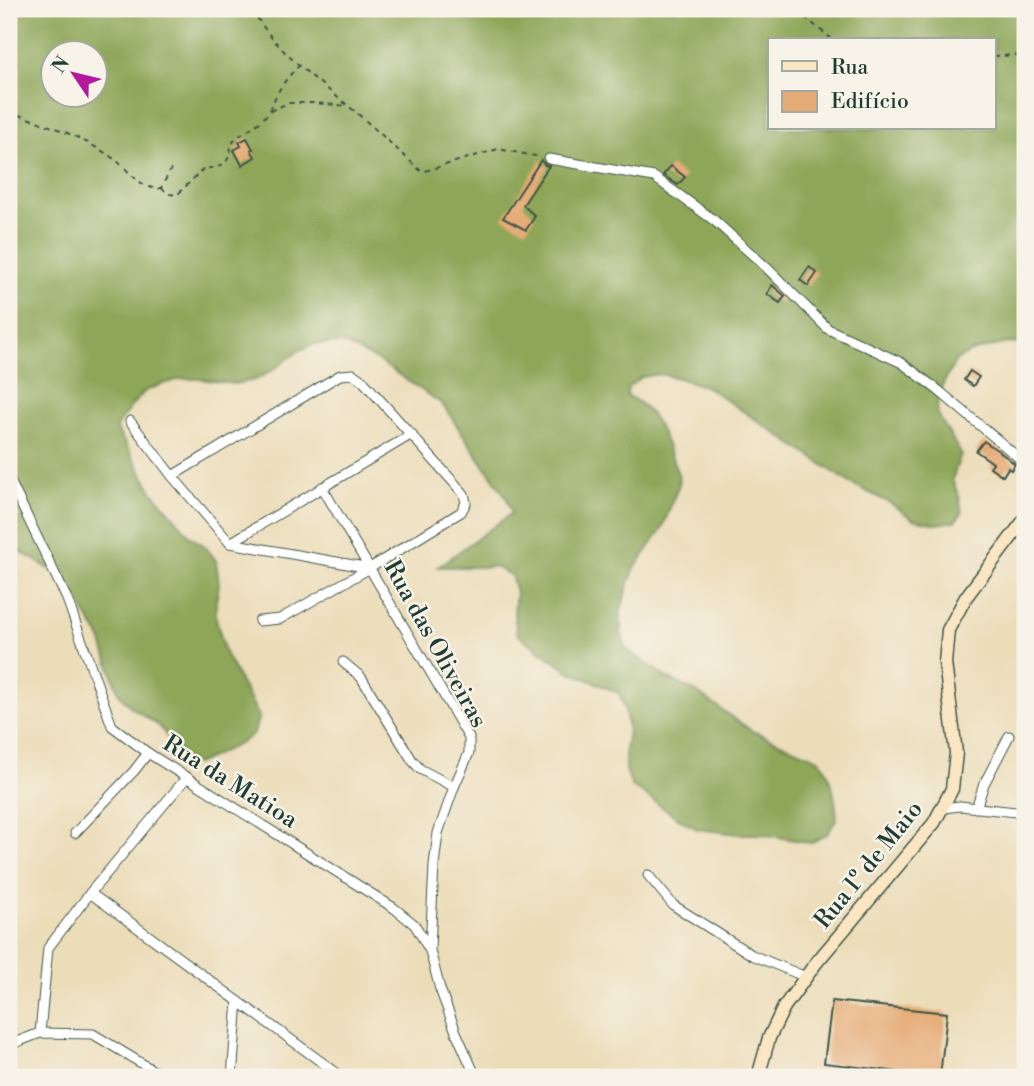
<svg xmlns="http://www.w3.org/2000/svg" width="1034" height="1086" font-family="'Libre Bodoni',serif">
<rect width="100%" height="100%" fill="#f7f3e8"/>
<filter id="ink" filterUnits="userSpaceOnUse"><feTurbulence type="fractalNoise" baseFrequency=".0143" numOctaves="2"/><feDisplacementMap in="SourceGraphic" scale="14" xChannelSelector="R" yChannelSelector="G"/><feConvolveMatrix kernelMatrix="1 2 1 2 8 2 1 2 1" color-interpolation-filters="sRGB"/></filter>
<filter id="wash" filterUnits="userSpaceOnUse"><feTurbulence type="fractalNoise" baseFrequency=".00686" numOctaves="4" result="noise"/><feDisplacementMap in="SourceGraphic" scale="28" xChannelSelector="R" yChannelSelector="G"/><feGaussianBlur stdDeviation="1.57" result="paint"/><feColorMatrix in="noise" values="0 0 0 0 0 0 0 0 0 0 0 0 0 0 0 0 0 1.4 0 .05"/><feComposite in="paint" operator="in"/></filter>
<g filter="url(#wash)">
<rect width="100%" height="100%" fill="#ecddb9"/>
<!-- forest -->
<path fill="#8da658" stroke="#567246" stroke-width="2" fill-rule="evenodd" d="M9 9H1025V344L1007 343 971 352 956 360 942 386 937 405 938 415 961 454 952 480 959 496 962 513 955 521 937 524 913 519 890 503 850 483 707 387 679 378 659 374 642 377 628 387 627 396C659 409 666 445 678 474L679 484 662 529 635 568 628 585 621 610V632L626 649 667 678 695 691 752 731 819 759C833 776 835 797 837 819L827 834 811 843 762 834H739L697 829 681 820 632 786 625 767V750L628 731 625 709 619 693 568 671 517 634 514 613 516 592 511 575 495 567H438L512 513 506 497 442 404 377 360 342 343 314 344 300 350 270 372 255 380 235 384 201 379H181L162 384 145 391 133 404 116 428 152 491 190 536 205 546 216 561 219 584 216 601V618L225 653 259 716 254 733 241 743 196 764 181 755 159 726 130 706 118 692 101 639 63 577 9 545ZM770 40H994V128H770ZM52 52H94V94H52Z"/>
<g id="blocks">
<!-- building -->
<g fill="#e6ac77">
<path d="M247 138 253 149 251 150 255 157 242 165 234 150 241 146 239 142Z"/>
<path d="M541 160 545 165 549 166 523 205 535 216 526 230 503 218Z"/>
<path d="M671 166 685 177 678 185 663 175Z"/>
<path d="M809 267 817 273 808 286 800 280Z"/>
<path d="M772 285 785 296 780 303 767 294Z"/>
<path d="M970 371 979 377 973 386 964 380Z"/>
<path d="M984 441 1000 452 1015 464 1011 470 1008 468 1003 476 990 467 993 463 976 451Z"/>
<path d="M832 1001 947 1013 940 1077 824 1063Z"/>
</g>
</g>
</g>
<g filter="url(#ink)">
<use href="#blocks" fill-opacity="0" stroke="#3e5548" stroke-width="2"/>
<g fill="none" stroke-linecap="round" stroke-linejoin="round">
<defs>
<g id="street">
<path d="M549 159 654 177 715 221 767 268 828 329 902 363 938 390 1025 463"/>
<path d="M130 421 172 476"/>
<path d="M9 479 67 599 112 726 148 753 394 908 415 925 430 951 440 989 456 1032 476 1077"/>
<path d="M322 487 469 738V753L454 787 438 833 434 865 430 949"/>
<path d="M230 543 370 568"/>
<path d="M259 621 280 619 370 568 461 512 466 503 464 494 363 381 353 374 340 375 172 476 230 543 412 434"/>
<path d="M343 662 361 677 412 760 420 769 454 787"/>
<path d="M943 808 960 806 1025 813"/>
<path d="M976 808 984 784 1009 736"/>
<path d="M75 833 134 771 148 753"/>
<path d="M648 875 673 905 752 955 806 977"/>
<path d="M90 893 342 1077"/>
<path d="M40 1033 48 948 90 893 187 777"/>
<path d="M9 1045 40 1033 93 1034 164 1077"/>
<path d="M232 1077 238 1001"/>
</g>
<path id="secondary" d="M758 1077 769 1038 784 1007 816 963 934 823 952 789 956 753 945 663 948 630 966 597 1025 519"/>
</defs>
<!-- street casing -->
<use href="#street" stroke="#3e5548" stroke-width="11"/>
<!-- secondary casing -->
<use href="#secondary" stroke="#3e5548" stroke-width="15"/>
<!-- path -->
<g stroke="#3e5548" stroke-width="2" stroke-dasharray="5 5" stroke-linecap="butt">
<path d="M252 9C276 53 320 82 358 114 380 133 401 153 422 172L498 149 541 157"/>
<path d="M799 9 802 15 833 40"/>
<path d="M994 56 1025 55"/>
<path d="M270 110C277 91 285 79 299 66"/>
<path d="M9 112C47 124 84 137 117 161 129 171 144 192 161 188L171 169"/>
<path d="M161 188 170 194 177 195 203 169 218 167 226 162 230 155 231 145 236 138 260 122 270 111 288 103H314L348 106"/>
</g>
<!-- street -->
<use href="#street" stroke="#fff" stroke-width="9"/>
<!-- secondary -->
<use href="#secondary" stroke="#fbe6c3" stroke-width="12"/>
</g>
</g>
<g text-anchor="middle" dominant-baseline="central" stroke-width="5" stroke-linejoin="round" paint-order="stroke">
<!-- street labels -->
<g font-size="24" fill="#1f3d34" stroke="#f7f3e8">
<text transform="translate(435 644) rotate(61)">Rua das Oliveiras</text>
<text transform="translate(230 782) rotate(32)">Rua da Matioa</text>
<text transform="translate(869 865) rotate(-51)">Rua 1º de Maio</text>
</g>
</g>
<!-- margin -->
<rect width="1034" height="1086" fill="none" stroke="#f7f3e8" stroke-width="35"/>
<!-- legend -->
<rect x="768" y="38" width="228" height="91" fill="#f7f3e8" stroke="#a1aaa0" stroke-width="2"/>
<rect x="782" y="61" width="35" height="10" fill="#fbe6c3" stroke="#a1aaa0" stroke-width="2"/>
<text x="831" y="74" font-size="21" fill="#1f3d34">Rua</text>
<rect x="782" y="91" width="35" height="21" fill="#e6ac77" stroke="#a1aaa0" stroke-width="2"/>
<text x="831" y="108" font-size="21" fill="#1f3d34">Edifício</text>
<!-- north arrow -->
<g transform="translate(74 74) rotate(305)"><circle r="33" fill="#f7f3e8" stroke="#a1aaa0" stroke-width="2"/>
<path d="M0-5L12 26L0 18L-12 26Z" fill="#b5179e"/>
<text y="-10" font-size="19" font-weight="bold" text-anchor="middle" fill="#1f3d34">N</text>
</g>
</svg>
